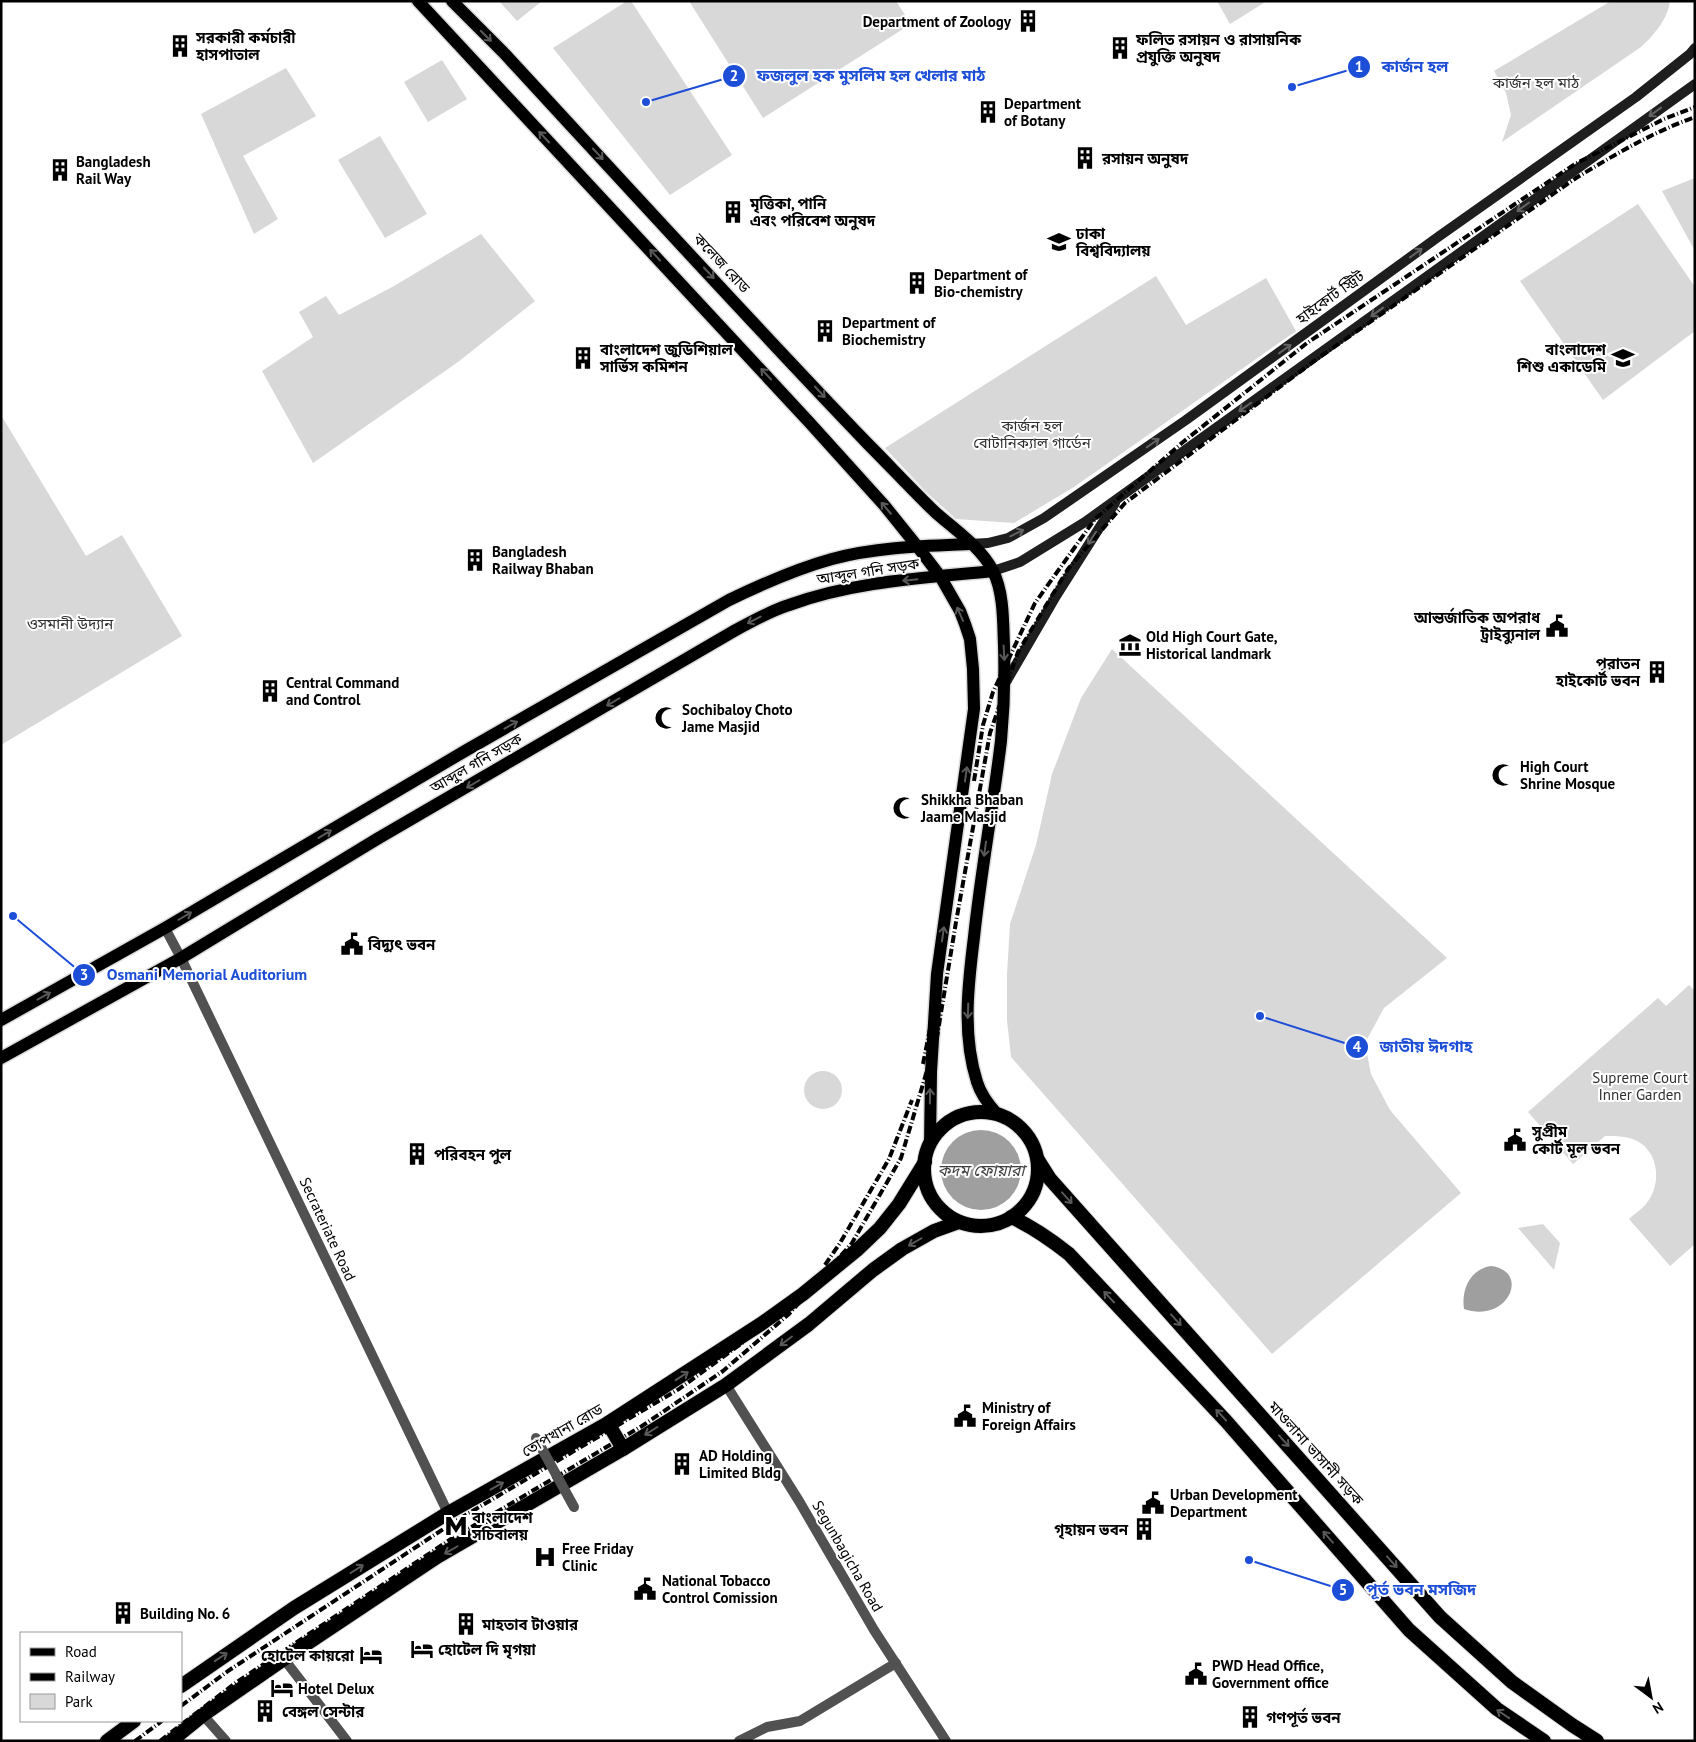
<svg xmlns="http://www.w3.org/2000/svg" width="1696" height="1742" font-family="'PT Sans','Noto Sans Bengali',sans-serif">
<rect width="100%" height="100%" fill="#fff"/>
<!-- green -->
<g fill="#d8d8d8">
<path d="M499 1H542L517 21Z"/>
<path d="M627 1H631L732 155 670 195 553 48Z"/>
<path d="M689 1H896L911 24 763 118Z"/>
<path d="M1217 1H1267L1230 24Z"/>
<path d="M1611 1H1670C1668 19 1653 36 1641 47L1502 142 1511 115 1506 93 1494 71Z"/>
<path d="M442 60 467 99 428 122 404 82Z"/>
<path d="M286 68 316 116 243 156 278 219 254 234 201 114Z"/>
<path d="M380 136 427 214 385 238 338 160Z"/>
<path d="M1695 178V251L1662 191Z"/>
<path d="M1638 204 1695 287V331L1603 400 1520 281Z"/>
<path d="M481 234 535 301 458 362 313 463 262 371 313 337 299 312 326 296 339 315 394 286Z"/>
<path d="M1156 276 1186 325 1266 278 1296 331 1074 487 1014 523 956 519 926 492 885 448Z"/>
<path d="M1 415 86 556 122 535 182 636 1 745Z"/>
<path d="M1112 649 1447 958 1384 1008 1365 1043 1371 1074 1390 1110 1461 1193 1272 1354 1011 1057 1007 1020V974L1010 924 1036 845 1052 774 1081 698Z"/>
<path d="M1689 985 1695 991V1244L1670 1266 1629 1219C1634 1214 1642 1209 1646 1204 1661 1186 1660 1155 1639 1142 1629 1136 1616 1136 1605 1136L1573 1164 1528 1112 1658 998 1666 1006Z"/>
<circle cx="823" cy="1090" r="19"/>
<path d="M1543 1224 1560 1243 1554 1270 1518 1228Z"/>
</g>
<!-- water -->
<g fill="#9f9f9f">
<circle cx="981" cy="1170" r="40"/>
<path d="M1491 1266C1531 1271 1508 1324 1464 1309 1461 1290 1470 1269 1491 1266Z"/>
</g>
<g fill="none" stroke-linecap="round" stroke-linejoin="round">
<defs>
<g id="primary">
<path d="M418 1 809 422 884 505 917 546 940 576 960 611 965 624 970 639 973 669 974 709 937 974 931 1072 930 1145"/>
<path d="M452 1 503 52C624 183 744 315 868 444 890 466 912 490 935 512 954 529 981 547 993 571 1004 593 1003 622 1004 646 1005 678 1004 709 1001 741 993 807 981 871 974 937 968 985 962 1035 977 1082 981 1095 988 1104 997 1114"/>
<path d="M1 1020 165 928 465 751 729 600C762 584 796 569 832 559 877 547 924 546 970 544"/>
<path d="M1 1058 181 958 377 839 734 631C752 621 770 611 789 605 854 581 925 578 993 571"/>
</g>
<g id="trunk">
<circle cx="981" cy="1169" r="57"/>
<path d="M1038 1160 1050 1179 1440 1617 1512 1682 1572 1725 1597 1741"/>
<path d="M1011 1217C1033 1227 1050 1239 1069 1254L1226 1421 1409 1630 1497 1709 1544 1741"/>
<path d="M608 1423 623 1449"/>
<path d="M181 1686 294 1608 448 1513 608 1423 761 1324 803 1294 858 1249 880 1228 899 1204 925 1162"/>
<path d="M107 1741 134 1721"/>
<path d="M171 1741 203 1715 284 1659 437 1557 623 1449 726 1385 809 1324 873 1270 902 1249 934 1231 959 1222"/>
</g>
</defs>
<!-- primary casing -->
<use href="#primary" stroke="#dbdbdb" stroke-width="15"/>
<!-- trunk casing -->
<use href="#trunk" stroke="#dbdbdb" stroke-width="16"/>
<!-- minor -->
<g stroke="#515151" stroke-width="10">
<path d="M165 928 181 958"/>
<path d="M284 1659 347 1741"/>
<path d="M203 1715 226 1741"/>
<path d="M739 1741 767 1727 800 1721 896 1663"/>
</g>
<!-- tertiary -->
<g stroke="#515151" stroke-width="10">
<path d="M181 958 448 1513"/>
<path d="M726 1385 799 1501 874 1630 946 1741"/>
</g>
<!-- secondary -->
<g stroke="#1e1e1e" stroke-width="10">
<path d="M970 544 988 543 1008 538 1044 518 1186 420 1438 237 1636 97 1690 54 1695 48"/>
<path d="M993 571 1020 562 1085 522 1695 84"/>
<path d="M1006 682 1056 596 1115 503"/>
</g>
<!-- primary -->
<use href="#primary" stroke="#000" stroke-width="12"/>
<!-- trunk -->
<use href="#trunk" stroke="#000" stroke-width="14"/>
<!-- rail -->
<g stroke="#000" stroke-width="4" stroke-dasharray="8 2.5 1 2.5" stroke-linecap="butt">
<path d="M974 781 983 725 993 692 1035 603 1095 519 1183 442 1307 343 1575 164 1664 119 1695 107"/>
<path d="M923 1064 941 973"/>
<path d="M825 1265 840 1243 889 1159 912 1100"/>
<path d="M181 1706 228 1671 454 1522 679 1389 742 1343 800 1293"/>
<path d="M135 1741 162 1721"/>
<path d="M160 1741 234 1684 451 1539 642 1426 723 1371 789 1314 852 1243 901 1158 937 1037 956 922 990 733 1018 652 1068 569 1125 503 1317 359 1576 178C1614 155 1653 132 1695 117"/>
</g>
<!-- pedestrian-bridge -->
<path stroke="#515151" stroke-width="10" d="M536 1438 574 1507"/>
</g>
<!-- one-way arrows -->
<defs><path id="oneway-shaft" d="M-6 0H5M1.5-3L5.5 0L1.5 3" fill="none" stroke-width="1.6" stroke-linecap="round" stroke-linejoin="round" transform="scale(1.25)"/></defs>
<g stroke="#595959">
<use href="#oneway-shaft" transform="translate(486 36) rotate(45)"/>
<use href="#oneway-shaft" transform="translate(544 137) rotate(-133)"/>
<use href="#oneway-shaft" transform="translate(598 154) rotate(47)"/>
<use href="#oneway-shaft" transform="translate(655 255) rotate(-133)"/>
<use href="#oneway-shaft" transform="translate(709 273) rotate(47)"/>
<use href="#oneway-shaft" transform="translate(766 374) rotate(-133)"/>
<use href="#oneway-shaft" transform="translate(820 392) rotate(47)"/>
<use href="#oneway-shaft" transform="translate(886 508) rotate(-130)"/>
<use href="#oneway-shaft" transform="translate(910 580) rotate(174)"/>
<use href="#oneway-shaft" transform="translate(960 614) rotate(-114)"/>
<use href="#oneway-shaft" transform="translate(754 620) rotate(153)"/>
<use href="#oneway-shaft" transform="translate(1004 653) rotate(87)"/>
<use href="#oneway-shaft" transform="translate(613 702) rotate(150)"/>
<use href="#oneway-shaft" transform="translate(511 725) rotate(-29)"/>
<use href="#oneway-shaft" transform="translate(966 774) rotate(-82)"/>
<use href="#oneway-shaft" transform="translate(473 784) rotate(150)"/>
<use href="#oneway-shaft" transform="translate(325 834) rotate(-31)"/>
<use href="#oneway-shaft" transform="translate(985 849) rotate(98)"/>
<use href="#oneway-shaft" transform="translate(185 916) rotate(-30)"/>
<use href="#oneway-shaft" transform="translate(943 934) rotate(-82)"/>
<use href="#oneway-shaft" transform="translate(44 996) rotate(-29)"/>
<use href="#oneway-shaft" transform="translate(968 1011) rotate(92)"/>
<use href="#oneway-shaft" transform="translate(930 1096) rotate(-89)"/>
<use href="#oneway-shaft" transform="translate(1067 1198) rotate(48)"/>
<use href="#oneway-shaft" transform="translate(915 1242) rotate(150)"/>
<use href="#oneway-shaft" transform="translate(1109 1297) rotate(-133)"/>
<use href="#oneway-shaft" transform="translate(1176 1320) rotate(48)"/>
<use href="#oneway-shaft" transform="translate(786 1341) rotate(143)"/>
<use href="#oneway-shaft" transform="translate(682 1376) rotate(-33)"/>
<use href="#oneway-shaft" transform="translate(1221 1415) rotate(-133)"/>
<use href="#oneway-shaft" transform="translate(651 1431) rotate(148)"/>
<use href="#oneway-shaft" transform="translate(1284 1441) rotate(48)"/>
<use href="#oneway-shaft" transform="translate(497 1486) rotate(-29)"/>
<use href="#oneway-shaft" transform="translate(1328 1537) rotate(-131)"/>
<use href="#oneway-shaft" transform="translate(451 1550) rotate(150)"/>
<use href="#oneway-shaft" transform="translate(1392 1562) rotate(48)"/>
<use href="#oneway-shaft" transform="translate(357 1569) rotate(-32)"/>
<use href="#oneway-shaft" transform="translate(221 1657) rotate(-34)"/>
<use href="#oneway-shaft" transform="translate(1503 1714) rotate(-146)"/>
</g>
<g stroke="#626262">
<use href="#oneway-shaft" transform="translate(1655 112) rotate(144)"/>
<use href="#oneway-shaft" transform="translate(1523 207) rotate(144)"/>
<use href="#oneway-shaft" transform="translate(1416 253) rotate(-36)"/>
<use href="#oneway-shaft" transform="translate(1377 312) rotate(144)"/>
<use href="#oneway-shaft" transform="translate(1285 349) rotate(-36)"/>
<use href="#oneway-shaft" transform="translate(1245 407) rotate(145)"/>
<use href="#oneway-shaft" transform="translate(1153 443) rotate(-35)"/>
<use href="#oneway-shaft" transform="translate(1017 533) rotate(-26)"/>
<use href="#oneway-shaft" transform="translate(1092 538) rotate(123)"/>
</g>
<!-- icons -->
<defs>
<symbol id="building-bare" viewBox="-9 -9 18 18"><path d="M-4-6H4V6H1V3H-1V6H-4ZM-2.5-4.3h1.7v1.8h-1.7ZM.8-4.3h1.7v1.8H.8ZM-2.5-1h1.7V.8h-1.7ZM.8-1h1.7V.8H.8Z" fill="#000" stroke="#fff" stroke-width="2.5" paint-order="stroke"/></symbol>
<symbol id="university-bare" viewBox="-9 -9 18 18"><path d="M0-5L7-2L0 1L-7-2ZM-4 1L0 2.5L4 1V4Q0 6-4 4Z" fill="#000" stroke="#fff" stroke-width="2.5" paint-order="stroke"/></symbol>
<symbol id="school-bare" viewBox="-9 -9 18 18"><path d="M0-5L7-2L0 1L-7-2ZM-4 1L0 2.5L4 1V4Q0 6-4 4Z" fill="#000" stroke="#fff" stroke-width="2.5" paint-order="stroke"/></symbol>
<symbol id="civic-bare" viewBox="-9 -9 18 18"><path d="M-.6-6.5H3V-4.5H.6V-3L4-1V1h2V6H-6V1h2V-1L-.6-3ZM-1.2 2.5V6h2.4V2.5Z" fill="#000" stroke="#fff" stroke-width="2.5" paint-order="stroke"/></symbol>
<symbol id="museum-bare" viewBox="-9 -9 18 18"><path d="M0-6L6-3V-2H-6V-3ZM-5-1h2V3h-2ZM-1-1h2V3h-2ZM3-1h2V3H3ZM-6 4H6V6H-6Z" fill="#000" stroke="#fff" stroke-width="2.5" paint-order="stroke"/></symbol>
<symbol id="mosque-bare" viewBox="-9 -9 18 18"><path d="M3.5-4.9A6 6 0 1 0 3.5 4.9A5 5 0 1 1 3.5-4.9Z" fill="#000" stroke="#fff" stroke-width="2.5" paint-order="stroke"/></symbol>
<symbol id="metro-bare" viewBox="-9 -9 18 18"><path d="M-5.5 5V-5H-3L0 0L3-5H5.5V5H3V-.5L0 4L-3-.5V5Z" fill="#000" stroke="#fff" stroke-width="2.5" paint-order="stroke"/></symbol>
<symbol id="hospital-bare" viewBox="-9 -9 18 18"><path d="M-5-5h3v3.5h4V-5h3V5h-3V1.5h-4V5h-3Z" fill="#000" stroke="#fff" stroke-width="2.5" paint-order="stroke"/></symbol>
<symbol id="hotel-bare" viewBox="-9 -9 18 18"><path d="M-6-4.5h1.5V1H6V5H4.5V3h-9V5H-6ZM-4 0a1.8 1.8 0 1 1 3.6 0ZM.5 0V-2.5h3Q6-2.5 6 0Z" fill="#000" stroke="#fff" stroke-width="2.5" paint-order="stroke"/></symbol>
</defs>
<g fill-rule="evenodd">
<use href="#building-bare" x="1012" y="5" width="32" height="32"/>
<use href="#building-bare" x="164" y="30" width="32" height="32"/>
<use href="#building-bare" x="1104" y="32" width="32" height="32"/>
<use href="#building-bare" x="972" y="96" width="32" height="32"/>
<use href="#building-bare" x="1069" y="142" width="32" height="32"/>
<use href="#building-bare" x="44" y="154" width="32" height="32"/>
<use href="#building-bare" x="717" y="196" width="32" height="32"/>
<use href="#university-bare" x="1043" y="226" width="32" height="32"/>
<use href="#building-bare" x="901" y="267" width="32" height="32"/>
<use href="#building-bare" x="809" y="315" width="32" height="32"/>
<use href="#building-bare" x="567" y="342" width="32" height="32"/>
<use href="#school-bare" x="1607" y="342" width="32" height="32"/>
<use href="#building-bare" x="459" y="544" width="32" height="32"/>
<use href="#civic-bare" x="1541" y="610" width="32" height="32"/>
<use href="#museum-bare" x="1114" y="629" width="32" height="32"/>
<use href="#building-bare" x="1641" y="656" width="32" height="32"/>
<use href="#building-bare" x="254" y="675" width="32" height="32"/>
<use href="#mosque-bare" x="650" y="702" width="32" height="32"/>
<use href="#mosque-bare" x="1487" y="759" width="32" height="32"/>
<use href="#mosque-bare" x="888" y="792" width="32" height="32"/>
<use href="#civic-bare" x="336" y="928" width="32" height="32"/>
<use href="#civic-bare" x="1499" y="1124" width="32" height="32"/>
<use href="#building-bare" x="401" y="1138" width="32" height="32"/>
<use href="#civic-bare" x="949" y="1400" width="32" height="32"/>
<use href="#building-bare" x="666" y="1448" width="32" height="32"/>
<use href="#civic-bare" x="1137" y="1487" width="32" height="32"/>
<use href="#metro-bare" x="440" y="1510" width="32" height="32"/>
<use href="#building-bare" x="1128" y="1513" width="32" height="32"/>
<use href="#hospital-bare" x="529" y="1541" width="32" height="32"/>
<use href="#civic-bare" x="629" y="1573" width="32" height="32"/>
<use href="#building-bare" x="107" y="1597" width="32" height="32"/>
<use href="#building-bare" x="450" y="1608" width="32" height="32"/>
<use href="#hotel-bare" x="406" y="1633" width="32" height="32"/>
<use href="#hotel-bare" x="355" y="1639" width="32" height="32"/>
<use href="#civic-bare" x="1180" y="1658" width="32" height="32"/>
<use href="#hotel-bare" x="266" y="1672" width="32" height="32"/>
<use href="#building-bare" x="249" y="1695" width="32" height="32"/>
<use href="#building-bare" x="1234" y="1701" width="32" height="32"/>
</g>
<g text-anchor="middle" dominant-baseline="central" stroke-width="4" stroke-linejoin="round" paint-order="stroke">
<!-- poi labels -->
<g font-size="15" font-weight="bold" fill="#000" stroke="#fff" text-anchor="start">
<text x="1011" y="21" text-anchor="end">Department of Zoology</text>
<text x="196" y="37">সরকারী কর্মচারী<tspan x="196" dy="17">হাসপাতাল</tspan></text>
<text x="1136" y="39">ফলিত রসায়ন ও রাসায়নিক<tspan x="1136" dy="17">প্রযুক্তি অনুষদ</tspan></text>
<text x="1004" y="103">Department<tspan x="1004" dy="17">of Botany</tspan></text>
<text x="1102" y="158">রসায়ন অনুষদ</text>
<text x="76" y="161">Bangladesh<tspan x="76" dy="17">Rail Way</tspan></text>
<text x="750" y="203">মৃত্তিকা, পানি<tspan x="750" dy="17">এবং পরিবেশ অনুষদ</tspan></text>
<text x="1076" y="233">ঢাকা<tspan x="1076" dy="17">বিশ্ববিদ্যালয়</tspan></text>
<text x="934" y="274">Department of<tspan x="934" dy="17">Bio-chemistry</tspan></text>
<text x="842" y="322">Department of<tspan x="842" dy="17">Biochemistry</tspan></text>
<text x="600" y="349">বাংলাদেশ জুডিশিয়াল<tspan x="600" dy="17">সার্ভিস কমিশন</tspan></text>
<text x="1606" y="349" text-anchor="end">বাংলাদেশ<tspan x="1606" dy="17">শিশু একাডেমি</tspan></text>
<text x="492" y="551">Bangladesh<tspan x="492" dy="17">Railway Bhaban</tspan></text>
<text x="1540" y="617" text-anchor="end">আন্তর্জাতিক অপরাধ<tspan x="1540" dy="17">ট্রাইব্যুনাল</tspan></text>
<text x="1146" y="636">Old High Court Gate,<tspan x="1146" dy="17">Historical landmark</tspan></text>
<text x="1640" y="663" text-anchor="end">পুরাতন<tspan x="1640" dy="17">হাইকোর্ট ভবন</tspan></text>
<text x="286" y="682">Central Command<tspan x="286" dy="17">and Control</tspan></text>
<text x="682" y="709">Sochibaloy Choto<tspan x="682" dy="17">Jame Masjid</tspan></text>
<text x="1520" y="766">High Court<tspan x="1520" dy="17">Shrine Mosque</tspan></text>
<text x="921" y="799">Shikkha Bhaban<tspan x="921" dy="17">Jaame Masjid</tspan></text>
<text x="368" y="944">বিদ্যুৎ ভবন</text>
<text x="1532" y="1131">সুপ্রীম<tspan x="1532" dy="17">কোর্ট মূল ভবন</tspan></text>
<text x="434" y="1154">পরিবহন পুল</text>
<text x="982" y="1407">Ministry of<tspan x="982" dy="17">Foreign Affairs</tspan></text>
<text x="699" y="1455">AD Holding<tspan x="699" dy="17">Limited Bldg</tspan></text>
<text x="1170" y="1494">Urban Development<tspan x="1170" dy="17">Department</tspan></text>
<text x="472" y="1517">বাংলাদেশ<tspan x="472" dy="17">সচিবালয়</tspan></text>
<text x="1128" y="1529" text-anchor="end">গৃহায়ন ভবন</text>
<text x="562" y="1548">Free Friday<tspan x="562" dy="17">Clinic</tspan></text>
<text x="662" y="1580">National Tobacco<tspan x="662" dy="17">Control Comission</tspan></text>
<text x="140" y="1613">Building No. 6</text>
<text x="482" y="1624">মাহতাব টাওয়ার</text>
<text x="438" y="1649">হোটেল দি মৃগয়া</text>
<text x="354" y="1655" text-anchor="end">হোটেল কায়রো</text>
<text x="1212" y="1665">PWD Head Office,<tspan x="1212" dy="17">Government office</tspan></text>
<text x="298" y="1688">Hotel Delux</text>
<text x="282" y="1711">বেঙ্গল সেন্টার</text>
<text x="1266" y="1717">গণপূর্ত ভবন</text>
</g>
<!-- park labels -->
<g font-size="15" fill="#2f2f2f" stroke="#fff">
<text x="1536" y="82">কার্জন হল মাঠ</text>
<text x="1032" y="425">কার্জন হল<tspan x="1032" dy="17">বোটানিক্যাল গার্ডেন</tspan></text>
<text x="70" y="623">ওসমানী উদ্যান</text>
<text x="1640" y="1077">Supreme Court<tspan x="1640" dy="17">Inner Garden</tspan></text>
</g>
<!-- street labels -->
<g font-size="15" fill="#000" stroke="#fff">
<text transform="translate(722 263) rotate(47)">কলেজ রোড</text>
<text transform="translate(1330 297) rotate(-36)">হাইকোর্ট স্ট্রিট</text>
<text transform="translate(868 571) rotate(-9)">আব্দুল গনি সড়ক</text>
<text transform="translate(476 763) rotate(-30)">আব্দুল গনি সড়ক</text>
<text transform="translate(328 1229) rotate(65)">Secrateriate Road</text>
<text transform="translate(562 1430) rotate(-30)">তোপখানা রোড</text>
<text transform="translate(1316 1453) rotate(48)">মাওলানা ভাসানী সড়ক</text>
<text transform="translate(848 1556) rotate(60)">Segunbagicha Road</text>
</g>
<!-- water labels -->
<g font-size="16" font-style="italic" fill="#404040" stroke="#fff">
<text x="981" y="1170">কদম ফোয়ারা</text>
</g>
</g>
<!-- callouts -->
<path fill="none" stroke="#1d4ed8" stroke-width="2" d="M1292 87L1359 67M646 102L734 76M13 916L84 975M1260 1016L1357 1047M1249 1560L1343 1590"/>
<g fill="#1d4ed8" stroke="#fff" stroke-width="2">
<circle cx="1292" cy="87" r="5"/>
<circle cx="646" cy="102" r="5"/>
<circle cx="13" cy="916" r="5"/>
<circle cx="1260" cy="1016" r="5"/>
<circle cx="1249" cy="1560" r="5"/>
<circle cx="1359" cy="67" r="12"/>
<circle cx="734" cy="76" r="12"/>
<circle cx="84" cy="975" r="12"/>
<circle cx="1357" cy="1047" r="12"/>
<circle cx="1343" cy="1590" r="12"/>
</g>
<g font-size="15" text-anchor="middle" font-weight="bold" fill="#fff">
<text x="1359" y="72">1</text>
<text x="734" y="81">2</text>
<text x="84" y="980">3</text>
<text x="1357" y="1052">4</text>
<text x="1343" y="1595">5</text>
</g>
<g font-size="16" text-anchor="middle" font-weight="bold" fill="#1d4ed8" stroke="#fff" stroke-width="4" stroke-linejoin="round" paint-order="stroke">
<text x="1415" y="72">কার্জন হল</text>
<text x="871" y="81">ফজলুল হক মুসলিম হল খেলার মাঠ</text>
<text x="207" y="980">Osmani Memorial Auditorium</text>
<text x="1426" y="1052">জাতীয় ঈদগাহ</text>
<text x="1421" y="1595">পূর্ত ভবন মসজিদ</text>
</g>
<!-- border -->
<rect width="1696" height="1742" fill="none" stroke="#000000" stroke-width="5"/>
<!-- legend -->
<rect x="20" y="1632" width="162" height="90" fill="#ffffff" stroke="#999999"/>
<rect x="30" y="1648" width="25" height="8" fill="#000000" stroke="#999999"/>
<text x="65" y="1657" font-size="15" fill="#000000">Road</text>
<rect x="30" y="1673" width="25" height="8" fill="#000000" stroke="#999999"/>
<text x="65" y="1682" font-size="15" fill="#000000">Railway</text>
<rect x="30" y="1694" width="25" height="15" fill="#d8d8d8" stroke="#999999"/>
<text x="65" y="1707" font-size="15" fill="#000000">Park</text>
<!-- north arrow -->
<g transform="translate(1651 1697) rotate(148)" stroke="#ffffff" stroke-width="4" paint-order="stroke">
<path d="M0-4L9 19L0 12L-9 19Z" fill="#000000"/>
<text y="-8" font-size="14" font-weight="bold" text-anchor="middle" fill="#000000">N</text>
</g>
</svg>
